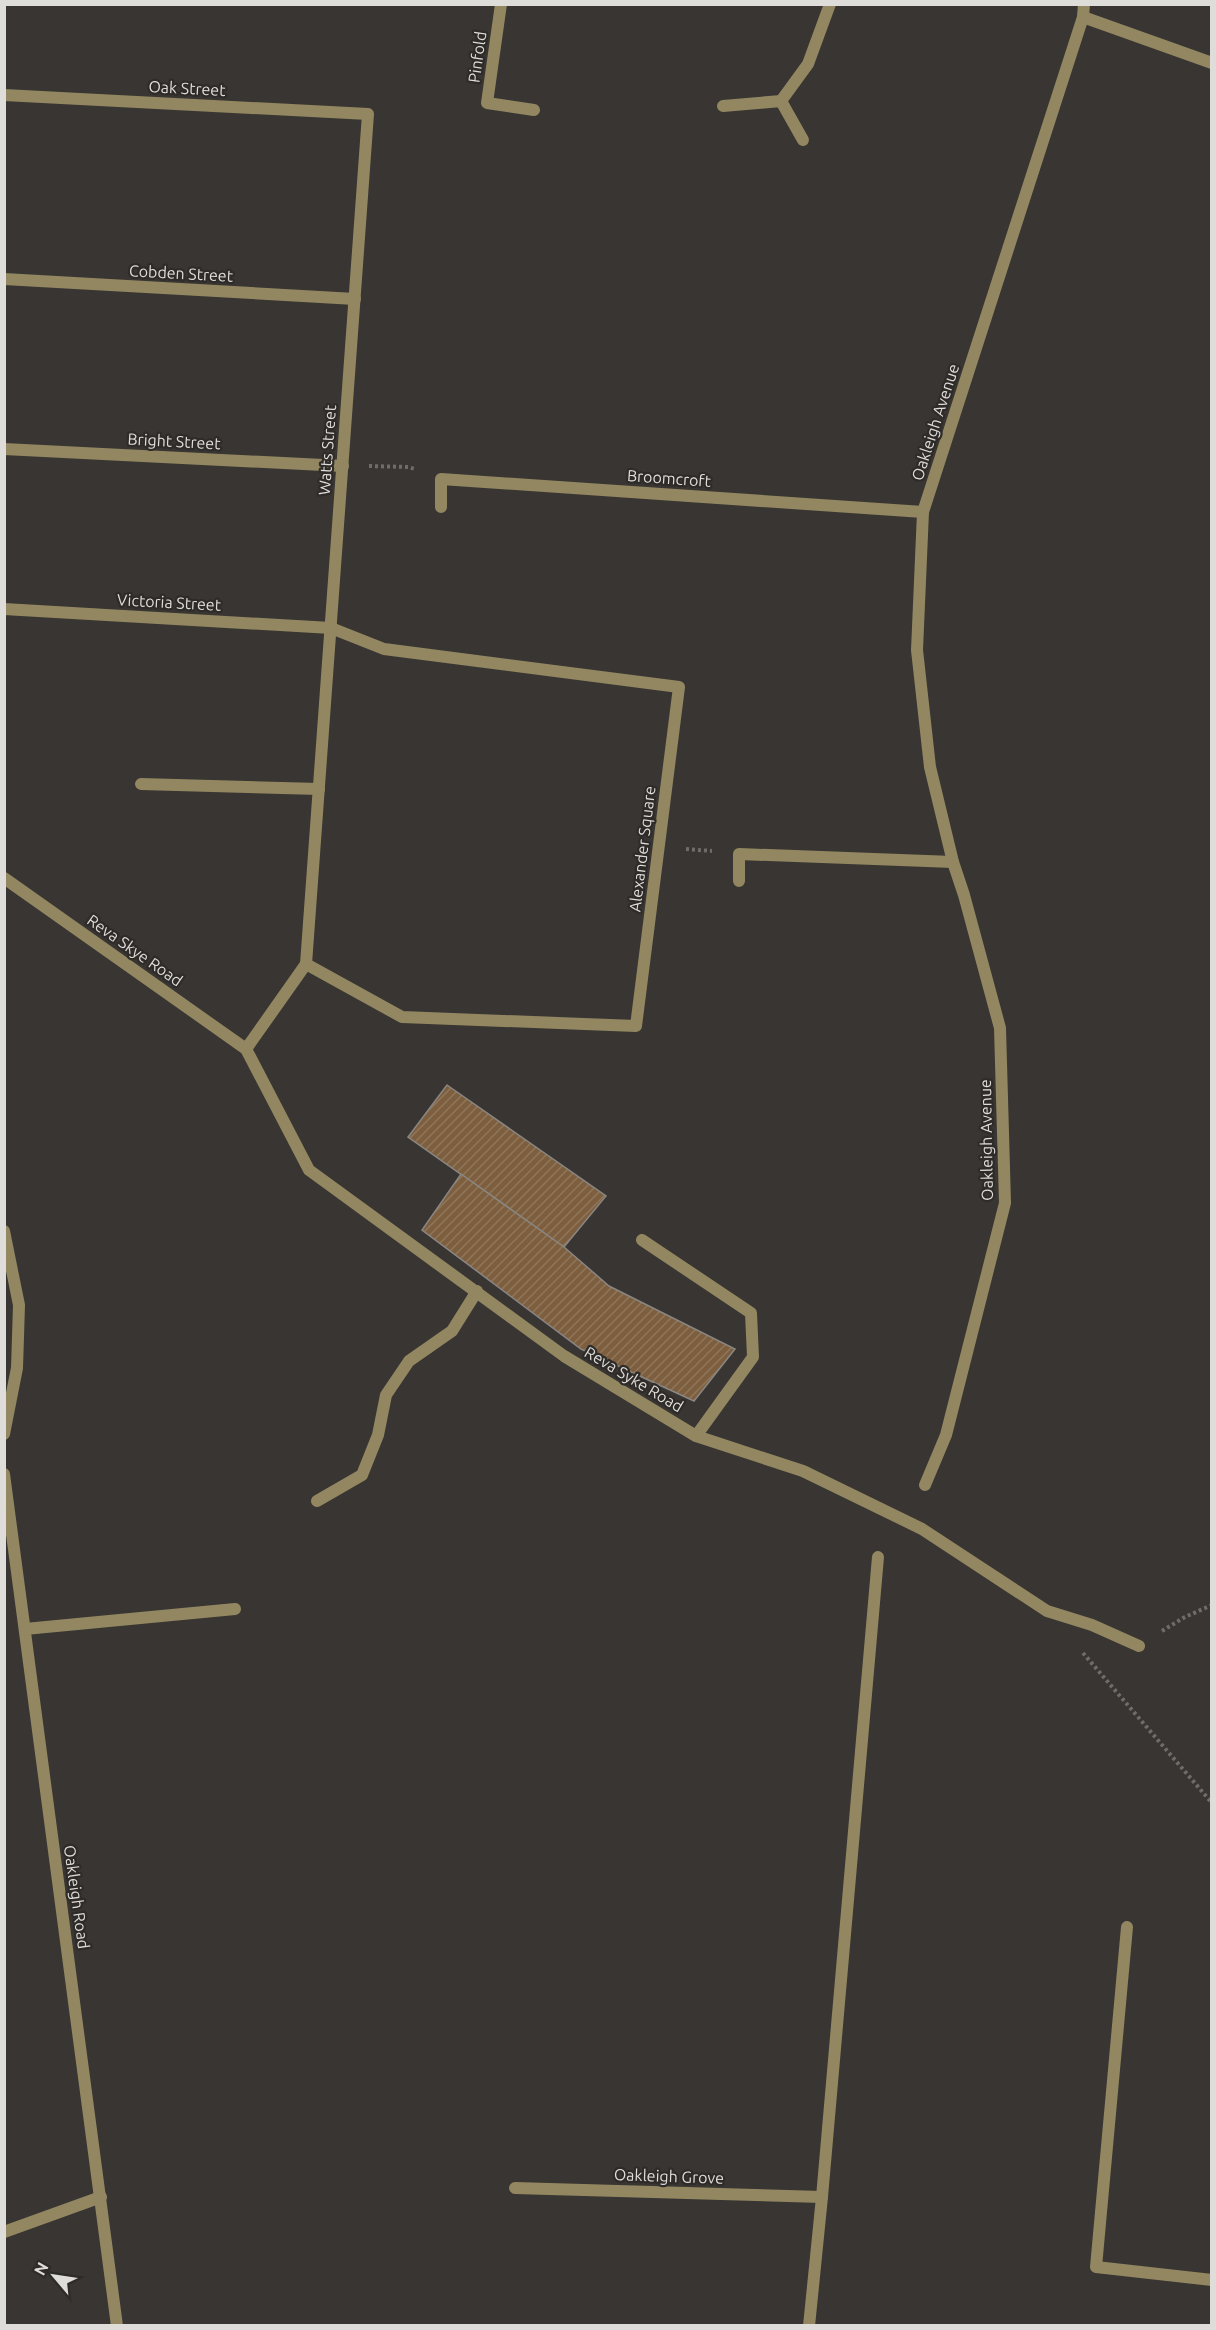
<svg xmlns="http://www.w3.org/2000/svg" width="1216" height="2330" font-family="Ubuntu,sans-serif">
<defs>
<pattern id="building-hatch" width="6" height="6" patternUnits="userSpaceOnUse" patternTransform="scale(1.5)"><rect width="6" height="6" fill="#7d5f3f"/><path d="M-1 1l2-2M0 6l6-6M5 7l2-2" fill="none" stroke="#8f765a"/></pattern>
</defs>
<rect width="100%" height="100%" fill="#383532"/>
<!-- building -->
<g fill="url(#building-hatch)" stroke="#8a8682" stroke-width="1.5">
<path d="M447 1085 606 1196 564 1247 408 1137Z"/>
<path d="M461 1174 564 1247 609 1286 735 1349 694 1401 581 1349 422 1230Z"/>
</g>
<g fill="none" stroke-linecap="round" stroke-linejoin="round">
<!-- path -->
<g stroke="#6f6c69" stroke-width="4" stroke-dasharray="3 3" stroke-linecap="butt">
<path d="M369 466 408 467 415 469"/>
<path d="M686 849 712 851"/>
<path d="M1162 1631 1185 1617 1212 1605"/>
<path d="M1083 1653 1212 1803"/>
</g>
<!-- service -->
<g stroke="#928761" stroke-width="12">
<path d="M642 1240 751 1313 753 1357 696 1436"/>
<path d="M317 1501 362 1475 378 1435 386 1395 409 1361 452 1331 477 1291"/>
<path d="M25 1629 235 1609"/>
</g>
<!-- minor -->
<g stroke="#928761" stroke-width="12">
<path d="M501 4 487 103 534 110"/>
<path d="M1083 17 1212 63"/>
<path d="M4 95 368 114 306 964 246 1049"/>
<path d="M781 101 803 140"/>
<path d="M723 106 781 101 808 64 830 4"/>
<path d="M4 279 355 299"/>
<path d="M4 449 343 466"/>
<path d="M441 507V479L923 512"/>
<path d="M4 609 331 628 384 649 679 687 636 1026 402 1017 306 964"/>
<path d="M141 784 319 789"/>
<path d="M4 878 246 1049 309 1170 564 1356 696 1436 803 1471 922 1529 1047 1611 1092 1625 1139 1646"/>
<path d="M739 881V854L953 862"/>
<path d="M4 1231 19 1305 17 1368 4 1434"/>
<path d="M4 1474 117 2326"/>
<path d="M925 1485 946 1435 1005 1203 1000 1028 964 895 953 862 930 767 917 650 923 512 1083 17 1084 4"/>
<path d="M1127 1927 1096 2267 1212 2280"/>
<path d="M515 2188 822 2197"/>
<path d="M4 2232 101 2197"/>
<path d="M809 2326 822 2197 878 1557"/>
</g>
</g>
<g text-anchor="middle" dominant-baseline="central" stroke-width="4.5" stroke-linejoin="round" paint-order="stroke">
<!-- street labels -->
<g font-size="16" fill="#dfddda" stroke="#2e2b28">
<text transform="translate(477 57) rotate(-82)">Pinfold</text>
<text transform="translate(187 88) rotate(3)">Oak Street</text>
<text transform="translate(181 273) rotate(3)">Cobden Street</text>
<text transform="translate(935 422) rotate(-72)">Oakleigh Avenue</text>
<text transform="translate(174 441) rotate(3)">Bright Street</text>
<text transform="translate(327 450) rotate(-86)">Watts Street</text>
<text transform="translate(669 478) rotate(4)">Broomcroft</text>
<text transform="translate(169 602) rotate(3)">Victoria Street</text>
<text transform="translate(642 849) rotate(-83)">Alexander Square</text>
<text transform="translate(135 950) rotate(35)">Reva Skye Road</text>
<text transform="translate(986 1140) rotate(-91)">Oakleigh Avenue</text>
<text transform="translate(634 1379) rotate(31)">Reva Syke Road</text>
<text transform="translate(77 1897) rotate(82)">Oakleigh Road</text>
<text transform="translate(669 2176) rotate(2)">Oakleigh Grove</text>
</g>
</g>
<!-- border -->
<rect width="1216" height="2330" fill="none" stroke="#dfddda" stroke-width="12"/>
<!-- north arrow -->
<g transform="translate(54 2276) rotate(299)" stroke="#2e2b28" stroke-width="4.5" paint-order="stroke">
<path d="M0-4.5L10 22L0 15L-10 22Z" fill="#dfddda"/>
<text y="-9" font-size="16" font-weight="bold" text-anchor="middle" fill="#dfddda">N</text>
</g>
</svg>
